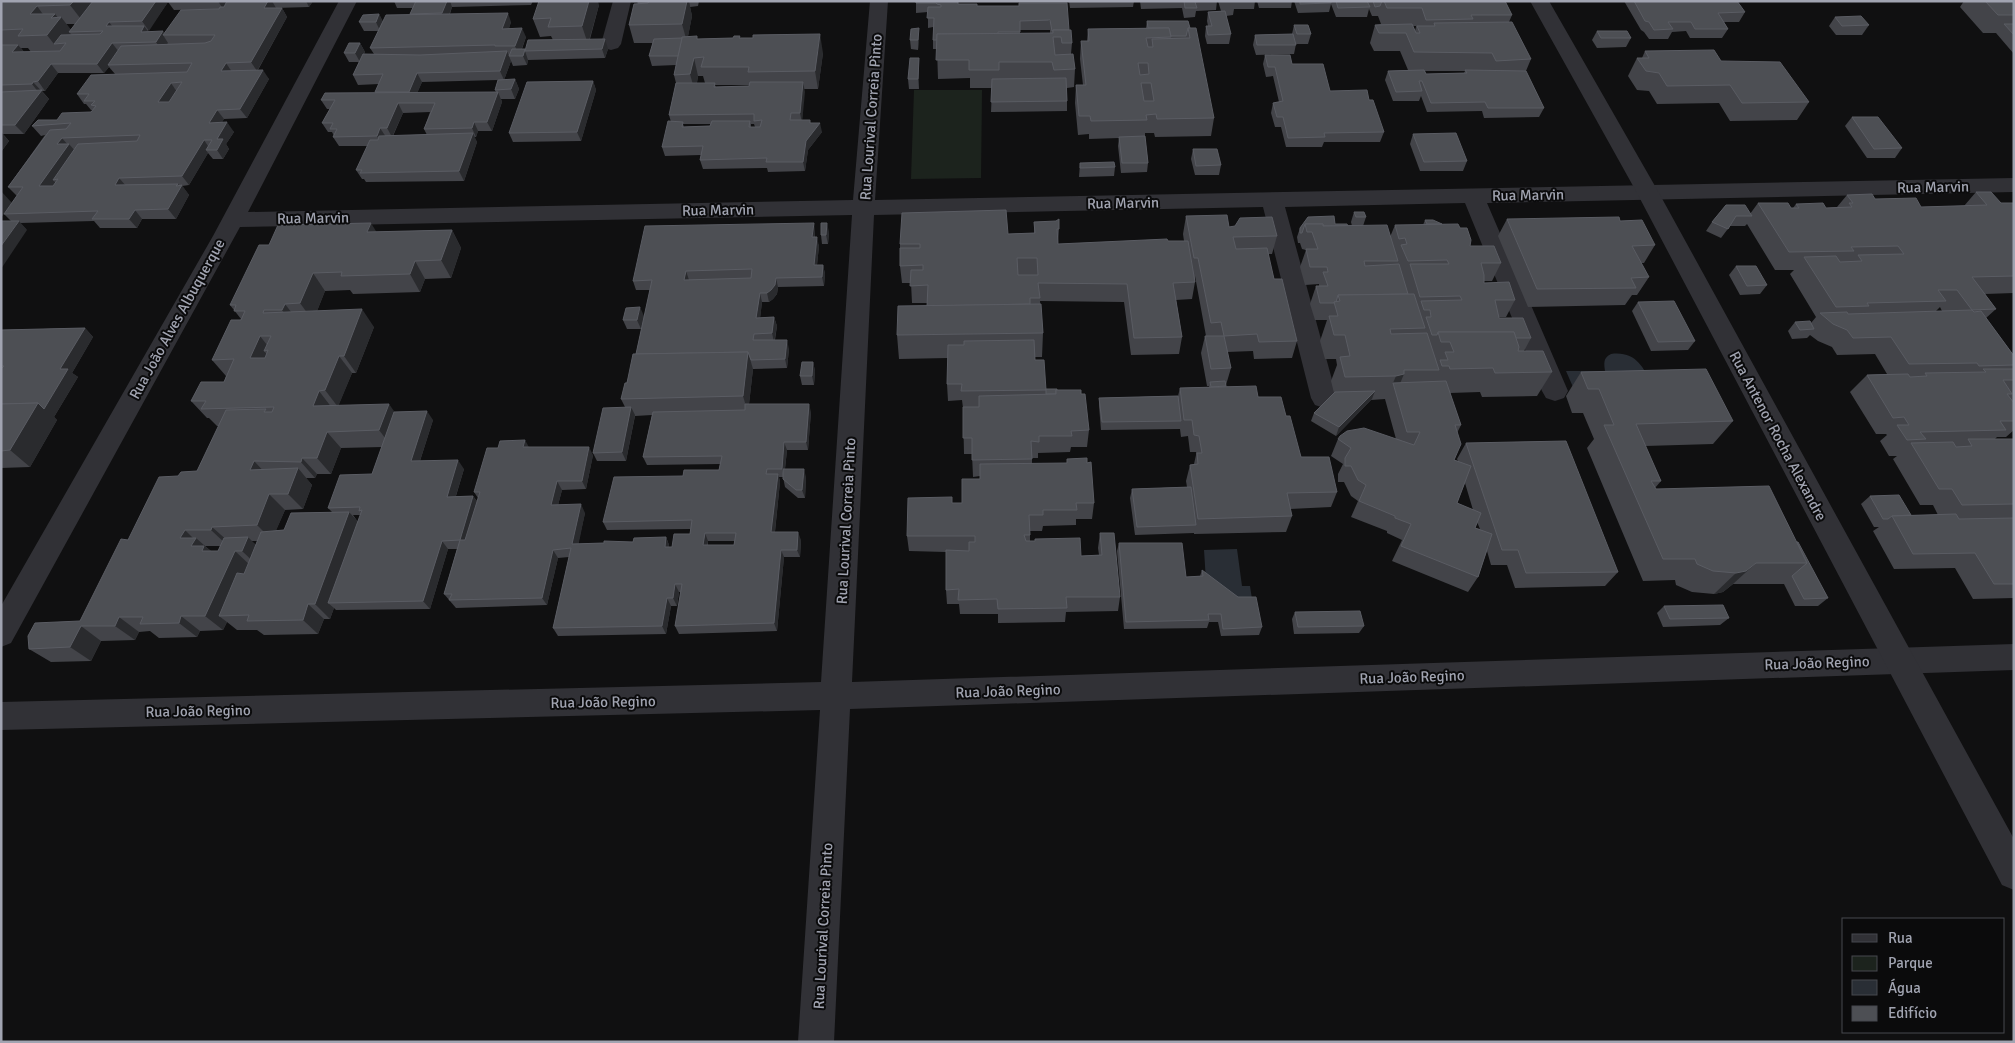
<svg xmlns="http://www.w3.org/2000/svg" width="2015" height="1043" font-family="Signika,sans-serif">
<rect width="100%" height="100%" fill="#101011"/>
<!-- green -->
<path fill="#1c231d" d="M914 90H982L981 178 911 179Z"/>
<!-- water -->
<g fill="#292e35">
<path d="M1611 354C1635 351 1643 366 1652 385L1573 387 1566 371H1605C1604 363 1603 358 1611 354Z"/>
<path d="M1237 549 1242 586H1250L1252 599 1229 600 1206 581 1204 550Z"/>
</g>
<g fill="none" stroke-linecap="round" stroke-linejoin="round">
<!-- minor -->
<g fill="#313136" fill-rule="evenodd">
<path d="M339 1H357L248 212 853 200 870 1H888L875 200 2014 178V192L1487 203 1568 391 1564 398 1555 401 1546 398 1542 391 1465 203 1285 207 1337 398 1333 405 1324 408 1315 405 1311 398 1263 207 874 215 852 682 2014 644V670L850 709 834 1042H798L820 710 1 730V702L821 682 852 215 240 227 11 643 1 647V606L213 236Z"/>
<path d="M613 1H631L621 44 618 48 611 50 604 48 601 44Z"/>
</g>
<!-- tertiary -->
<path fill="#313136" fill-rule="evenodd" d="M1530 1H1549L1659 193 2014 839V890L2002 885 1637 193Z"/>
</g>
<!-- wall -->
<g fill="#434449" fill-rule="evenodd">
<path d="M1 1 92 2 93 1H313L309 7 275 8H282L287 17 258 70 269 79 247 118 224 119 222 122 234 132 226 144 229 149 223 159H213L208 153 189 185 182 186 189 195 176 219H142L137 228H100L94 221 20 223 27 230 11 221 4 214 17 196 8 187 45 135 41 136 32 126 57 120 91 112 93 110H91L86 104H84L77 94 115 74 109 67 104 73H58L45 91H42L49 99 24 134H3L9 141 1 152ZM168 2 174 10 219 9 165 33 149 32 148 31ZM66 24H75L71 30ZM21 48H28L31 52H24Z"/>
<path d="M394 1H533L531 5 452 7 450 14 511 22 509 28 526 37 522 49H525L553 40 551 36 540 37 533 19 599 5 590 39 608 49 605 58 528 60 527 65 513 66 511 61 504 80 515 79 519 89 515 99H501L502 102 492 131H478L476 137H474L477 142 464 181 366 182 364 179H362L356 170 368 146H339L333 137 334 136 332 132H328L322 123 330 109H327L321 100 375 93 379 84 358 85 353 75 359 62H349L344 53 360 43 365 52 364 54H374L370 48 379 31H364L359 22 379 14 383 22 411 15 410 14 413 8H397ZM498 80 495 90 496 92 417 93 422 82ZM430 112 424 129 427 135 393 136 403 113Z"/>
<path d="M637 1H699L698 6 690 7 692 16 688 36 698 39 733 38 740 36V38L823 53 818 89H804L802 120 811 123 822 132 808 150 805 171 768 172 767 168 703 169 700 160 701 155 665 156 662 147 671 122 669 115 676 83 674 75 676 65 652 66 649 56 653 43H634L629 25 638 4ZM698 76H703L705 83H697ZM715 85H749V86L716 87ZM683 124H711L710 126 684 127ZM751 124H754L755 127H751Z"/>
<path d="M916 1 977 6H1019L1069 30 1072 43 1071 54 1075 69 1074 87 1067 88V111L991 112 992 88H970V78L938 79 937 49H933V27L928 28V12L916 13ZM1020 30H1050V33H1020Z"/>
<path d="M1069 1H1134L1133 7 1070 8Z"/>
<path d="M1140 1H1217L1216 10 1196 11 1195 17 1184 18 1182 8 1141 9Z"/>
<path d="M1218 1H1255L1254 9H1234L1233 15 1226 16 1231 34 1229 44H1207L1205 36 1206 26H1208L1207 21 1208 12 1221 11Z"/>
<path d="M1257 1H1292L1291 8H1259Z"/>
<path d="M1294 1H1505L1512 15 1509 22 1531 59 1526 71 1544 108 1539 117 1484 118 1482 111 1427 112 1421 96 1419 101H1393L1385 80 1388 71 1408 70 1400 51H1374L1370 43 1375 25 1381 24 1378 16H1372L1369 9 1367 17H1336L1331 4 1329 12 1298 13ZM1413 26H1416V27L1415 31ZM1425 71H1465L1464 73 1426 74Z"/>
<path d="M1624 1H1737L1745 12 1739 22H1724L1728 29 1722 38H1690L1686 31 1672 32 1668 39H1649L1644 32 1641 30Z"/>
<path d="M1964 1H2014V54L1996 33H1983L1960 7Z"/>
<path d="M1835 17 1869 25 1862 35H1836L1829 26Z"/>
<path d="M1147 21H1188L1214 118 1211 136 1155 137 1154 133H1145V137L1148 163 1147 172 1121 173 1118 146 1119 138 1089 139V134L1078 135 1075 103 1076 85H1083L1080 59 1081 41H1087L1088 29 1146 28Z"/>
<path d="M1294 25 1311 34 1308 44H1296L1294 54 1256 55 1253 45 1255 35 1292 34Z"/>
<path d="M1597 31 1631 38 1626 47 1597 48 1592 40Z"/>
<path d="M919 38 918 50 911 49 910 40Z"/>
<path d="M1645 51 1721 61 1809 102 1797 120 1730 121 1719 103 1657 104 1649 91 1637 90 1628 76 1637 58H1642Z"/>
<path d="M1265 55 1292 64 1330 91 1369 100 1384 132 1380 142H1324L1322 147H1286L1281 127H1275L1271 113 1273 103 1279 102 1273 76 1266 77 1263 64Z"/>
<path d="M919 58V89H909L908 79Z"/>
<path d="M593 81 596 90 581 141 513 142 509 133Z"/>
<path d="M1852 117 1902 148 1895 158H1867L1845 126Z"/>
<path d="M1413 134 1467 161 1463 171H1420L1410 144Z"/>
<path d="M1193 149 1221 165 1219 175H1195L1191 159Z"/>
<path d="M1080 163 1115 167 1114 176 1079 177Z"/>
<path d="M1976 192 2001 203H2014V293L1985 294 1996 309 1986 318 2014 356V430L2006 437H1997L1995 439H2014V598L1973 599 1955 568 1894 569 1873 531 1879 527H1874L1861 504 1870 496 1911 515H1938L1933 505H1920L1893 459 1897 456H1889L1880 441 1887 435 1886 434H1876L1850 392 1867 375 1887 374 1875 354 1837 355 1832 347 1818 341 1810 335 1807 338 1792 339 1788 331 1795 322 1811 323 1816 317 1790 274 1794 270H1775L1747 224 1745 226H1730L1721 238 1706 231 1712 222 1726 205 1750 214 1758 203 1791 208H1793L1796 204 1826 208 1837 207 1847 195 1921 207 1964 206ZM1940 307 1942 311H1936Z"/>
<path d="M1354 212 1366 217 1363 226 1390 237 1395 225H1423L1425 220 1460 228 1470 246 1501 263 1492 281H1484V283L1515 300 1506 317H1499V318L1531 338 1524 351 1552 372 1537 396 1482 397 1480 392 1450 393 1461 425 1457 433 1454 460 1458 461 1457 459 1466 443 1618 572 1605 586 1515 588 1507 565H1491L1487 551 1478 577 1468 592 1392 561 1402 540 1387 533V531L1351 517 1358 501 1351 496 1344 482H1338V474L1343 464 1331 456 1338 439H1396L1385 399 1371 400 1336 436 1311 421 1314 413 1334 393 1331 381 1337 365 1336 359H1325L1320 341 1327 320H1315L1310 304 1316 286H1319V284L1305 285 1300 267 1306 250 1302 249 1300 243H1298L1297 237 1300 228 1308 217 1335 224 1352 226 1351 222ZM1465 483 1473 510 1457 503ZM1477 522 1480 529 1475 528Z"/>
<path d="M1186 216 1229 227 1277 236 1272 254H1268L1274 279 1297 341 1292 358 1254 359 1253 351 1227 352 1231 368 1226 385H1225L1226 386 1258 397 1286 416 1301 457 1337 492 1331 507 1290 509 1292 516 1286 532 1194 534V533L1135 535 1130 498 1132 489 1187 487 1186 481 1190 465 1194 464 1196 455V452H1190L1188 436 1181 437 1180 429 1101 430 1099 406V398L1178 396 1180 388 1209 387V386H1207L1201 353 1205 336H1206L1195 276V282L1192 299 1176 300 1182 337 1179 354 1131 355 1124 302 1040 301 1043 333 1042 357H1035V360L1046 389 1081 394 1089 430 1087 447H1071L1070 452 1038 453V458H1032V464L1087 463 1094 503 1092 519H1076V525L1043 526 1042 531H1030V541L1081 556 1099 555 1098 548 1100 533 1120 597 1118 611 1066 612 1065 622 998 623V614H960L959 604H947L946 590V552L909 551 907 536 952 503H962L980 479V476L973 477 972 454H964L963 408 962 400 948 401 947 384 948 358 899 359 897 335 927 306V303H912L911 283H902L900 266V244L1008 234 1034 233V222L1059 229 1058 244 1184 241 1183 234Z"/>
<path d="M1507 219 1620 221 1655 245 1644 263H1641L1649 277 1637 295H1632L1625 305 1528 307 1498 236Z"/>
<path d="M452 230 461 248 451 278 425 279 420 292 353 294 350 290 325 291 317 311 374 327 356 373H352L338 406 394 412 433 420 420 461 464 469 456 496H473L477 501 478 498 474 492 529 447 593 455 586 489 562 490 558 505 585 513 578 544 633 542 666 537 669 545V547H672L690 534V529L607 530 603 522 683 476 719 470 720 464 647 465 643 457 652 415 635 416 626 461H597L593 453 625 407 621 399 636 354 650 290H636L633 281 815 232V237L819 246 817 265H823L825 274 824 286 778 287 777 294 773 299 769 302H762L760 318 774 317 777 326 775 340 789 349 787 368 753 369 749 404 811 412 808 450H787L785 469 806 477 805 498H798L785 487 783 477H779L780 482 775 532 801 540 800 557H784L777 631 679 634 675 626 681 592H679L677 606H671L666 634 558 636 553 628 569 557 558 558 547 605 456 608 444 594 457 549H448L430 609 336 610 334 608 330 619H324L318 634 264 635 257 630H237L227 622 223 630 200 631 197 637 159 638 150 631 139 632 135 640 101 641 91 661 51 662 29 649 80 621 128 540 178 476 197 471 219 426H217L209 418H207L191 401 224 382 226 376 212 360 241 319 230 305 269 245 376 232ZM382 447 372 474 328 508 332 512 284 530H276L285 510 303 509 312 485 306 478H315L317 474H331L341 448ZM353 515H361L358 522ZM251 541H257L256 545ZM708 541H734V545H708ZM205 546H220L218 551H211Z"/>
<path d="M829 232 828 244H822L821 235Z"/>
<path d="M1736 266 1767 285 1760 294 1740 295 1729 275Z"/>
<path d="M1638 302 1695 341 1688 350 1651 351 1632 311Z"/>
<path d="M644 316 641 329H627L623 320Z"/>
<path d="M85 328 93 337 72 373 78 377 54 417 57 420 30 467 1 468V330Z"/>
<path d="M813 362 815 371 814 385H802L800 376Z"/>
<path d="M1581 372 1733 421 1713 444 1645 446 1661 481 1655 488 1656 489 1797 542 1828 598 1818 606H1795L1784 584H1733L1723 592 1714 594 1692 592 1676 585 1675 580 1643 581 1587 448 1594 439 1583 413H1572L1566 396Z"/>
<path d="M1119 543 1186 577 1200 576 1202 570 1262 627 1259 635 1221 636 1218 622H1209L1207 628 1124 629 1117 551Z"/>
<path d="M1664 606 1729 618 1720 625 1663 627 1657 613Z"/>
<path d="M1295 612 1364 626 1359 633 1294 634 1292 619Z"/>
</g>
<!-- shaded-wall -->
<g fill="#2a2b2e">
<path d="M74 1H92L96 8 84 23 70 5Z"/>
<path d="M156 1 168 2 149 31 142 21Z"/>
<path d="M218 1H228L223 9Z"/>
<path d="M268 1H272L276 8H264Z"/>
<path d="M306 1H313L309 7Z"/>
<path d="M447 1H450L452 7 446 22 442 13Z"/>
<path d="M589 1H598L599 5 588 44 582 26Z"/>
<path d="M684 1H689L692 16 687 42 682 24Z"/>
<path d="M37 6 50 24 30 14Z"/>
<path d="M282 8 287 17 257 71 251 62Z"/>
<path d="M508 13 511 22 506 38 502 29Z"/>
<path d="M55 14 60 20 61 17 72 31 69 32 74 37 66 43 54 44 47 35 51 18Z"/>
<path d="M379 14 384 24 380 31 376 22Z"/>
<path d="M109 22 116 31 106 26Z"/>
<path d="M144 26 151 35 141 32Z"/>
<path d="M522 28 526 37 519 56 515 46Z"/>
<path d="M919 28V38L918 50V40Z"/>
<path d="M163 31 166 35H163L168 43 162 51 156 42Z"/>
<path d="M820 34 823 53 818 89 815 71Z"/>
<path d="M605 39 608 49 605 58 602 49Z"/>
<path d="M112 43 119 52 108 65 109 67 104 73 97 64Z"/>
<path d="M360 43 365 52 360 62 355 53Z"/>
<path d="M18 45 26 54 12 52Z"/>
<path d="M507 51 511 61 504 80 500 71Z"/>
<path d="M525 51 528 60 527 65 523 56Z"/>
<path d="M694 58 698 76 695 92 690 74Z"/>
<path d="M919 58V89L918 79Z"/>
<path d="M226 63 232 72 221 71Z"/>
<path d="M51 64 58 73 45 91 38 81Z"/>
<path d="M263 70 269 79 247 118 240 109Z"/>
<path d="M417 73 422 82 414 101 409 92Z"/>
<path d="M515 79 519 89 515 99 511 89Z"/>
<path d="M593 81 596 90 581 141 577 132Z"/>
<path d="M33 82 49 99 24 134 15 125 39 93 32 84Z"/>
<path d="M803 82 805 92 802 123 800 113Z"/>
<path d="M171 83 177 92 165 111 158 102Z"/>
<path d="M498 92 502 102 492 131 487 122Z"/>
<path d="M398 103 403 113 392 137 387 128Z"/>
<path d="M217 110 224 119 216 132 209 123Z"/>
<path d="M227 122 234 132 226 144 229 149 223 159 217 150V139Z"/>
<path d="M474 122 478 131 476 137 472 128Z"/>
<path d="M820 123 822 132 808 150 805 171 803 162 806 141Z"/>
<path d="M380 128 386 137 382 145 377 136Z"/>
<path d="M1 132 9 141 1 152Z"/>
<path d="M473 133 477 142 464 181 459 171Z"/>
<path d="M62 138 68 145 69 144 77 153 53 180 56 183 47 196 39 186 57 144Z"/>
<path d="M204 140 210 149 206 150 208 153 189 185 182 176Z"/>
<path d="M119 178 127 187 115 185Z"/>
<path d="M178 184 181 187 182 185 189 195 176 219 168 209 176 186Z"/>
<path d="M1 191 12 203 1 218Z"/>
<path d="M135 210 142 219 137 228 129 219Z"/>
<path d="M19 221 27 230 1 269V246Z"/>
<path d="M371 223 382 241 367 232Z"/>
<path d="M814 223 815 232 814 247 812 237Z"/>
<path d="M827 223 829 232 828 244 826 235Z"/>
<path d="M452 230 461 248 451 278 441 260Z"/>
<path d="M817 237 819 246 816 274 814 265Z"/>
<path d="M415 261 425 279 420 292 410 274Z"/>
<path d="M823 265 825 274 824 286 822 277Z"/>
<path d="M686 271 689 280H684Z"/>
<path d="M313 273 325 291 313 321 300 303Z"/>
<path d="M776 278 778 287 777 294 773 299 769 302 767 293Z"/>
<path d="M760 293 762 302 759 327 756 318Z"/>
<path d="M285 304 298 321 295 327 282 310Z"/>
<path d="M640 307 644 316 641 329 637 320Z"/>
<path d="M362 309 374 327 356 373 344 356Z"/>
<path d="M774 317 777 326 774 342 772 333Z"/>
<path d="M85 328 93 337 72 373 78 377 54 417 57 420 30 467 10 450 38 403Z"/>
<path d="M260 336 274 354 268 350 264 351 271 359 250 358Z"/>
<path d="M787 340 789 349 787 368 785 359Z"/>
<path d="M748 352 753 369 748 413 743 396Z"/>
<path d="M339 356 352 373 338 407 325 390Z"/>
<path d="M813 362 815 371 814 385 812 376Z"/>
<path d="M1404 374 1396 393 1393 383 1396 376Z"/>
<path d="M319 391 332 408 313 406Z"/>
<path d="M1375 391 1372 399 1336 436 1339 427Z"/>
<path d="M389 404 401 421 392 447 379 430Z"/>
<path d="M809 404 811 412 808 450 806 442Z"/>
<path d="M631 407 635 415 626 461 622 452Z"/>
<path d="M427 411 433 420 417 470 411 461Z"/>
<path d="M327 432 341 448 331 474 317 458Z"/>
<path d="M525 440 530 449 523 447Z"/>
<path d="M784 442 787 450 784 477 782 469Z"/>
<path d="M589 447 593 455 586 489 582 481Z"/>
<path d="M302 458 317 474 315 478 301 462Z"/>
<path d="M458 460 464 469 453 505 447 497Z"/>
<path d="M254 461 269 477 250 470Z"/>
<path d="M298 468 312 485 303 509 288 494Z"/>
<path d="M804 469 806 477 805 498 802 490Z"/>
<path d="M778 474 780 482 774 540 771 532Z"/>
<path d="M557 481 562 490 556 513 551 505Z"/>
<path d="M269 494 285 510 272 540 257 525Z"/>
<path d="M473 496 479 504 466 548 460 540Z"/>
<path d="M581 504 585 513 577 552 572 544Z"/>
<path d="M349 512 363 527 328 603 334 608 330 619 315 604Z"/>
<path d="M212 527 229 542 227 545 211 530Z"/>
<path d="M185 530 195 540 196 538 213 553 219 567 180 538Z"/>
<path d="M798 532 801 540 800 557 797 550Z"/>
<path d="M705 533 708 541 706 553 703 545Z"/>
<path d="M248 537 264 553 258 566 242 551Z"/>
<path d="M666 537 669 545V555L665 547Z"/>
<path d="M442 541 448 549 430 609 423 601Z"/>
<path d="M553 550 558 558 547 605 542 598Z"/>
<path d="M781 550 784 557 777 631 774 623Z"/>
<path d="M235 551 251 566 219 616 227 622 223 630 205 616Z"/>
<path d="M1756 563 1733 584 1723 592 1714 594 1736 573Z"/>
<path d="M675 584 679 592 677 606 673 598Z"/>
<path d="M667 598 671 606 666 634 662 626Z"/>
<path d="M308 604 324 619 318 634 303 620Z"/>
<path d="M181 616 200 631 197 637 179 623Z"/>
<path d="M119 617 139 632 135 640 115 626Z"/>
<path d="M81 626 101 641 91 661 70 647Z"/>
</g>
<!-- building -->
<g fill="#4d4f54" stroke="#5a5c63" fill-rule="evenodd">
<path d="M1 1H74L70 5 37 6 30 14H55L51 18 61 17 47 35 18 36 23 29 1 30Z"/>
<path d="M93 1H156L142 21 109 22 106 26H144L141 32 163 31 156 42 112 43 97 64H51L38 81 33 82 32 84 1 85V45H18L12 52 60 51 66 43 54 44 61 35 100 34 103 31 69 32Z"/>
<path d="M227 1H268L264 8H282L251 62 226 63 221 71 263 70 240 109 217 110 209 123 227 122 217 139H223L217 150H206L212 140H204L182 176 119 178 115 185 178 184 176 186 182 185 168 209 135 210 129 219H92L98 211 4 214 23 187H8L50 130 66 129 71 123 32 126 38 120H57L62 113 91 112 96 106 91 105 95 101H84L89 94H77L91 75 187 72 192 63 108 65 121 46 205 43 211 41 215 35H163L181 10 219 9 220 7H224ZM182 82 169 102H158L171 83ZM140 135 137 141 78 144 53 180 58 179 53 186H39L69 144H57L62 138Z"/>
<path d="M416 1H447L442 13 410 14Z"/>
<path d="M539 1H589L582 26 548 27 551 18 533 19Z"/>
<path d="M649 1H687L682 24 629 25 634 4 648 3Z"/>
<path d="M916 1H958V4H977V6H1019V3H1067L1069 30H1053V31H1052L1050 20 1020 21V32H998V34H937V40H933L934 18H927L928 7H941V5L937 4 936 3H916Z"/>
<path d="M1184 1H1203L1195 2 1197 8H1185Z"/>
<path d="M1300 1H1331V3L1300 4Z"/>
<path d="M1336 1H1367L1370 7 1338 8Z"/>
<path d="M1373 1H1382L1380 6 1375 7Z"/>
<path d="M1384 1H1505L1512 15H1471L1473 19 1426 20 1422 8H1387Z"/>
<path d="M1634 1H1737L1745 12 1718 13 1728 29H1695L1691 22H1668L1673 29 1654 30 1649 22 1645 21Z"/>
<path d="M1985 1H2014V15H1998Z"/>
<path d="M1225 11 1231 34 1208 35 1206 26H1212L1208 12Z"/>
<path d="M508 13 502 29 522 28 515 46H495V45L370 48 386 15Z"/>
<path d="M379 14 376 22H359L363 15Z"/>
<path d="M1861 16 1869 25 1842 26 1835 17Z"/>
<path d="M1147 21H1188L1190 28H1188L1186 36H1171L1169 28H1148Z"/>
<path d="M1512 22 1531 59 1496 61 1492 53 1414 52 1406 33H1379L1375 25 1412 24 1416 33H1420L1417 26H1435L1434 23Z"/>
<path d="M2004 24H2014V35Z"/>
<path d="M1294 25H1308L1311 34H1297Z"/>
<path d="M919 28 918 40H910L911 29Z"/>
<path d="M1169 28 1171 37 1146 38 1148 47H1153L1152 39 1190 38 1188 28H1196L1214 118 1157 119 1156 114 1146 115 1147 120 1091 121 1090 116H1079L1076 85H1086L1081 41H1089L1088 29ZM1138 63H1148L1149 74 1140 75ZM1141 83H1151L1154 101H1144Z"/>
<path d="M1053 30H1071L1072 43H1062L1061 37H1053L1055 55 1073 54 1075 69 1054 70 1052 62H999V70H969V60H936L937 34 1053 33Z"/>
<path d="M1597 31H1627L1631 38H1601Z"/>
<path d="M820 34 815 71 748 72 749 67H701L704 57 694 58 690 74 674 75 682 37 697 36V39L733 38 734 36H740L739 38H753V35Z"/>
<path d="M1293 34 1296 45H1257L1255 35Z"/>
<path d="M682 38 678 56H649L654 39Z"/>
<path d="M605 39 602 49 525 51 528 40Z"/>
<path d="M349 43H360L355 53H344Z"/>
<path d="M512 49H525L523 56H509Z"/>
<path d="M1714 50 1721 61 1780 62 1809 102 1742 103 1730 85 1667 86 1659 73 1646 71 1637 58H1649L1645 51Z"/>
<path d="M507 51 500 71 417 73 409 92H375L383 74 353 75 363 54 420 55Z"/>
<path d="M1265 55H1290L1292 64H1323L1330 91 1367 90 1369 100H1373L1384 132 1324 133 1325 137 1288 138 1283 117H1277L1273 103 1283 101 1275 67H1268Z"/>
<path d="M910 58H919L918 79H908Z"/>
<path d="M1424 70 1426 74 1467 73 1465 70 1526 71 1544 108H1488L1485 102 1431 103 1422 81H1419L1422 91 1396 92 1388 71Z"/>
<path d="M1066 78 1067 101 991 102 992 79Z"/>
<path d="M515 79 511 89 495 90 498 80Z"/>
<path d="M593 81 577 132 509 133 527 82Z"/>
<path d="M750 82H803L800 113H791L790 120H810V123H820L806 141 803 162H766L767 158 700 160 703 146 662 147 668 121 683 122 682 127 710 126 712 121H750L749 127H760L762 120 754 121V114L669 115 676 83H715L714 87 749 86Z"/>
<path d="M42 90 15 125H1V92Z"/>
<path d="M498 92 487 122H474L472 128 424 129 435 103H398L387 128H380L377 136 333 137 337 129H330L333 123H322L335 100H321L325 93Z"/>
<path d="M1852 117H1878L1902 148 1874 149Z"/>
<path d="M473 133 459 171 360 173 362 170H356L370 140H378L379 136Z"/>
<path d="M1456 133 1467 161 1424 162 1413 134Z"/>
<path d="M1145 136 1148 163H1122L1119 137Z"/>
<path d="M1193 149H1217L1221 165 1196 166Z"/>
<path d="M1114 162 1115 167 1080 168V163Z"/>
<path d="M1976 192H1991L2001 203H2014V276L1972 277 1996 309 1972 310 1957 290H1938L1946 301 1867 303 1869 306 1836 307 1804 257 1836 256 1840 262 1862 261 1858 255 1904 254 1898 246 1851 247 1854 251 1789 252 1758 203H1788L1791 208H1799L1796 204 1823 203 1826 208 1852 207 1849 203H1853L1847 195 1872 194 1875 199 1916 198 1921 207 1987 205Z"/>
<path d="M1726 205H1745L1752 216H1736L1728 229 1712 222Z"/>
<path d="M1006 210 1008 234 1035 233 1034 222 1056 221 1059 219V229H1057L1058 244 1167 239 1168 241H1188L1195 282 1173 283 1182 337 1134 338 1127 284 1038 283 1040 298H1030V304L927 306 928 285 910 286 911 270H923V265L900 266V248H920V244H900L902 213ZM1017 258H1037L1038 275H1018Z"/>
<path d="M1354 212H1364L1366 217H1356Z"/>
<path d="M1227 215 1229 227 1235 226 1240 218 1272 217 1277 236 1233 237 1236 249 1267 248 1274 279H1282L1297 341 1259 342 1257 334 1224 336 1221 322 1211 323 1198 258H1194L1186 216Z"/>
<path d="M1334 216 1335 224H1347L1348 226H1323V224H1305L1302 233H1300V228L1308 217Z"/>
<path d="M1619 217 1620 221 1642 220 1655 245 1632 246 1649 277 1631 278 1636 288 1537 289 1507 219Z"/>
<path d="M1425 220H1433L1442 224H1427Z"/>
<path d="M1 221H19L1 246Z"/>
<path d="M371 223 367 232 452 230 441 260 415 261 410 274 341 276 342 272 313 273 300 303 285 304 282 310H264L263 313 362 309 344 356H339L325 390 319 391 313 406 389 404 379 430 327 432 317 458H302L301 462 254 461 250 470 298 468 288 494H269L257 525 212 527 211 530H185L180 538H196L191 546H204L202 551H218L224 538 248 537 242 551H235L205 616H181L179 623 140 624 143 617H119L115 626H81L70 647 29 649 28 636 35 623 80 621 121 539 128 540 159 477 178 476 181 472 197 471 226 410 266 409 264 412H272L274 407 201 409 206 401H191L201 382H224L234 359 212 360 231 320H241L245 311H234L236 305H230L259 245H269L278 225ZM260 336H271L264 351 268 350 265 358H250Z"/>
<path d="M814 223 812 237H817L814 265H823L822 277 776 278 775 285 771 290 767 293H760L756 318 774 317 772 333 754 334 753 340H787L785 359 751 360 748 352 636 354 652 280 633 281 645 226ZM752 269 751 278 684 280 686 271Z"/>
<path d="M821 223H827L826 235H821Z"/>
<path d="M1305 224H1323V226L1387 225 1398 261H1364L1365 266 1399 264 1408 294 1338 295 1336 302H1334V303H1320L1316 286H1328L1323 272H1328L1327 267H1310L1306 249H1318L1312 232H1307Z"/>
<path d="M1458 224 1460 228H1467L1471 240 1470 246H1494L1501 263H1481L1484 275V283L1509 282 1515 300H1495L1499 318H1523L1531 338H1516L1514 332H1438L1437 335H1432L1426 317H1431L1430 310H1424L1421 301 1462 300 1460 296 1420 297 1410 264H1449L1447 260 1408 261 1401 245 1407 244 1405 238 1399 239 1395 225Z"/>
<path d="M1736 266H1756L1767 285 1747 286Z"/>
<path d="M1414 294 1425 328 1390 329 1391 334 1427 333 1439 370H1404V374L1396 376 1345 377 1340 357 1350 356 1345 335H1334L1329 316H1338L1334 302 1340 301 1338 295Z"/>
<path d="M1674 301 1695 341 1658 342 1638 302Z"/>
<path d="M1041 304 1043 333 897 335 898 306Z"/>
<path d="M640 307 637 320H623L626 308Z"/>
<path d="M1972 310 1974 312 1981 311 2014 356V365L1979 366 1977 363 1909 364 1891 337 1853 338 1847 330 1833 324 1820 313 1847 312 1848 314Z"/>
<path d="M1810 321 1814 329 1800 330 1795 322Z"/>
<path d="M85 328 60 369H68L44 409 38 403 1 404V369L4 366H1V330Z"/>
<path d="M1438 332H1514L1519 347 1518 351H1543L1552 372 1495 373 1493 368 1450 369 1449 366H1442L1440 360H1448L1445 352H1454L1450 342H1441Z"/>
<path d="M1205 336H1224L1231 368 1211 369Z"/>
<path d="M1034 340 1035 360H1044L1046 390 961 391 962 384H947L948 345H964V341Z"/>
<path d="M748 352 743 396 621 399 625 383H627L633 354Z"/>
<path d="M802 362H813L812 376H800Z"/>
<path d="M1706 369 1733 421 1636 424 1661 481H1651L1656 489 1769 486 1807 563H1756L1746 571 1736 573 1713 571 1697 564 1695 559H1663L1604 425H1614L1599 389H1588L1581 372Z"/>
<path d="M1983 369H2014V380H2003L2012 394H2007L2014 403V421H2000L2006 430 1920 432 1926 439 1907 440 1897 425H1909L1904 417 1893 418 1867 375 1908 374 1910 377 1927 376 1925 373 1986 372Z"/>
<path d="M1225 381 1226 386 1211 387 1210 382Z"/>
<path d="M1446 381 1461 425H1455L1461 444 1454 460 1471 466 1457 503 1481 513 1475 528 1492 534 1478 577 1401 546 1411 524 1395 518V516L1359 501 1366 485 1358 480 1351 466H1345V458L1351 448 1338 439 1340 436 1347 431 1364 428 1414 445 1420 432H1407L1393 383Z"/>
<path d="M1256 386 1258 397H1281L1286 416H1290L1301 457H1329L1337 492 1287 493 1292 516 1198 519 1190 465 1198 464 1197 453H1202L1199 436 1194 435 1192 420H1184L1180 388Z"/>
<path d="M1046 389H1057V390H1056V394H1046Z"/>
<path d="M1056 390H1081V394H1085L1089 430 1071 431 1072 436H1039V442L1031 441 1032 459 972 460V438H963V407H979V396L1056 394Z"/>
<path d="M1375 391 1339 427 1314 413 1335 392Z"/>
<path d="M1178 396 1181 421 1102 422 1099 398Z"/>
<path d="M38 403 10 450 1 451V404Z"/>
<path d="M745 404H809L806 442H784L782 469H767L766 474H778L771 532H798L797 550H781L774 623 675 626 682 584H675L673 598H667L662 626 553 628 571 548 553 550 542 598 449 600 452 594H444L460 540 442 541 423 601 328 603 362 510 359 511 360 507 328 508 340 475 372 474 394 412 427 411 411 461 458 460 447 497 473 496 460 540H465L480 492H474L487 448H498L500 441 525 440 523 447H589L582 481H557L551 505 581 504 572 544 604 543V541L633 542 634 538 666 537 665 547H672L674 534H690L692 520 603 522 614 477 683 476 684 470H719L722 456 643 457 653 412 745 410ZM705 533H736L734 545H703Z"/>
<path d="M631 407 622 452 593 453 603 408Z"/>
<path d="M1968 439H2014V504L1962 505 1952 489H1939L1911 443 1953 442 1956 447 1972 446Z"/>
<path d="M1566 441 1618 572 1526 573 1518 550H1502L1466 443Z"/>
<path d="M1087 458V463L1091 462 1094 503H1076L1077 510H1043V515H1029L1030 535H1024L1026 541H1035V539L1080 538 1081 556 1102 555 1100 533H1114L1120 597H1066L1067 608 998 609 997 599 958 600 959 589 946 590V550L969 551V542H975V536H907L908 498 952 497V503H962V479H980V464L1067 463V459Z"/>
<path d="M783 469H804L802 490H796L783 479Z"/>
<path d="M1191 487 1196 525 1137 527 1132 489Z"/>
<path d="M1899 495 1911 515 1892 516 1888 519H1883L1870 496Z"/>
<path d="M349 512 315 604H308L303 620 247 621 249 615 219 616 237 573 244 574 261 532 284 530 291 513Z"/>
<path d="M1956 514 1959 519 2014 518V584H1994L1975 553 1913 554 1892 516Z"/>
<path d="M1797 542H1798L1828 598 1804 599 1792 576 1807 563Z"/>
<path d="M1119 543H1182L1186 577 1203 576 1202 570 1238 597H1256L1262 627 1223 629 1221 614H1208L1209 620 1126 622Z"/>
<path d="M1723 605 1729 618 1670 619 1664 606Z"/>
<path d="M1360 611 1364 626 1298 627 1295 612Z"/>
</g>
<g text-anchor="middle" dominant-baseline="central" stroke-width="4" stroke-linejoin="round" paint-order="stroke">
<!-- street labels -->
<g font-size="15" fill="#a1a4b1" stroke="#0b0b0c">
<text transform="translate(871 117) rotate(-86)">Rua Lourival Correia Pìnto</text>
<text transform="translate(1933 187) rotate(-1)">Rua Marvin</text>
<text transform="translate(1528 195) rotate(-1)">Rua Marvin</text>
<text transform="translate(1123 203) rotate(-1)">Rua Marvin</text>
<text transform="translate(718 210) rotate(-1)">Rua Marvin</text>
<text transform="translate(313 218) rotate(-1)">Rua Marvin</text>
<text transform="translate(177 319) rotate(-61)">Rua João Alves Albuquerque</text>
<text transform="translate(1778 436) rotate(62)">Rua Antenor Rocha Alexandre</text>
<text transform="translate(846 521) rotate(-87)">Rua Lourival Correia Pìnto</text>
<text transform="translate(1817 663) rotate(-2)">Rua João Regino</text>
<text transform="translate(1412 677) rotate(-2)">Rua João Regino</text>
<text transform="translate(1008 691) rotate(-2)">Rua João Regino</text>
<text transform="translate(603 702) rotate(-1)">Rua João Regino</text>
<text transform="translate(198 711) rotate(-1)">Rua João Regino</text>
<text transform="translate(823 926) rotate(-87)">Rua Lourival Correia Pìnto</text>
</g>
</g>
<!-- border -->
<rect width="2015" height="1043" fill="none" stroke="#a1a4b1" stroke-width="5"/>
<!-- legend -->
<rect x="1842" y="918" width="162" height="115" fill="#0b0b0c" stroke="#47484e"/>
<rect x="1852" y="934" width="25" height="8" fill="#313136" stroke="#47484e"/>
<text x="1888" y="943" font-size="15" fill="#a1a4b1">Rua</text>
<rect x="1852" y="956" width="25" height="15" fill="#1c231d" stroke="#47484e"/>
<text x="1888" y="968" font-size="15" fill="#a1a4b1">Parque</text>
<rect x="1852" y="980" width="25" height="15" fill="#292e35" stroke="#47484e"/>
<text x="1888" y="993" font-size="15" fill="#a1a4b1">Água</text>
<rect x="1852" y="1006" width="25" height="15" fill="#4d4f54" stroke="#47484e"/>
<text x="1888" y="1018" font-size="15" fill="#a1a4b1">Edifício</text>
</svg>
